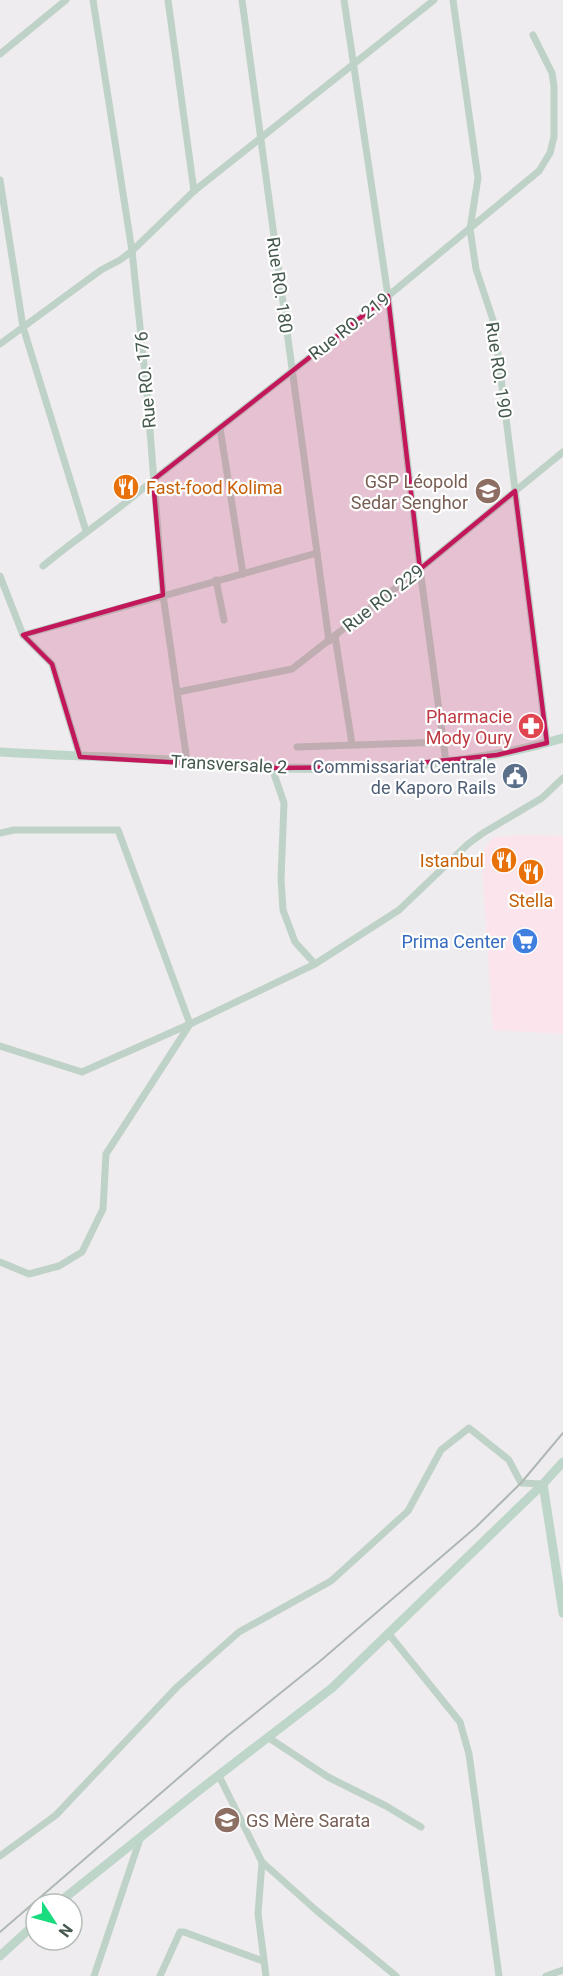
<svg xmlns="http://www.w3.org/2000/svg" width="563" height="1976" font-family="Roboto,sans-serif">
<rect width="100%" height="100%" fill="#efecef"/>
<!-- commercial -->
<path fill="#fbe4ec" d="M519 835 563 836V1034L493 1030 481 852 494 837Z"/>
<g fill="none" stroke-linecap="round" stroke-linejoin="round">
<!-- street -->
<g stroke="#bfd2c7" stroke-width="7">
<path d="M93 0 132 251 147 393 163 595 187 761"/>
<path d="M168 0 194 191"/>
<path d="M242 0 329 641"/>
<path d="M344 0 388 296 420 569 446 762"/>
<path d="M453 0 478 178 470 229 476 269 494 323 547 743"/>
<path d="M0 54 66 0"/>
<path d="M0 180 23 327 86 531"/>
<path d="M0 344 101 270 120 260 132 251 194 191 434 0"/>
<path d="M220 428 243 574"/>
<path d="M43 566C79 536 118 511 153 480L388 296 539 171 550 153 554 137V86L552 73 533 35"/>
<path d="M0 576 23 635 52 664 80 757"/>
<path d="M216 580 224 620"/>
<path d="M23 635 317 553"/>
<path d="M335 636 352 744"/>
<path d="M178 692 292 669 420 569 563 452"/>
<path d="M297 747 444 742"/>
<path d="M272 768 284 803 281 879 283 910 295 942 315 964"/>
<path d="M0 833 14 830H118L190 1024 106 1154 103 1209 82 1252 59 1266 29 1274 0 1262"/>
<path d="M0 1046 82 1072 190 1024 315 964 399 910 468 844 483 833 542 798 563 778"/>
<path d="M388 1633 460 1722 469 1754 499 1976"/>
<path d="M269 1738 328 1777 386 1806 421 1827"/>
<path d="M219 1776 262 1862 258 1914 266 1976"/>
<path d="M0 1856 56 1815 177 1687 239 1632 331 1581 408 1511 441 1450 469 1428 509 1460 521 1483 543 1484"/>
<path d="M262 1862 317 1911 396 1976"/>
<path d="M94 1976 141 1836"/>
<path d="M160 1976 180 1932H184L263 1961"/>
<path d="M546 1976 563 1970"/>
</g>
<!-- secondary -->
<g stroke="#bed6c9" stroke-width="9">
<path d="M0 752C62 756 125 757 187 761 216 763 245 767 274 768 371 770 470 767 563 738"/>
<path d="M543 1484 563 1613"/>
<path d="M57 1904 197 1792 332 1688 543 1484 563 1462"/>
<path d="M0 1956 36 1923"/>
</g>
<!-- rail -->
<path stroke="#aeb7b3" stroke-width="2" d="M0 1932 227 1736 319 1662 476 1527 521 1483 563 1433"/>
</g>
<!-- marked area -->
<path fill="#c2185b" fill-opacity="0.2" stroke="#c2185b" stroke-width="4.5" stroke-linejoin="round" d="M388 296 420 569 515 491 547 743 497 755 380 767 272 768 80 757 52 664 23 635 163 595 153 480Z"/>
<!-- icons -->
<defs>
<symbol id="restaurant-disc" viewBox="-11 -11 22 22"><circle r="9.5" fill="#e8710a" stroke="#fff"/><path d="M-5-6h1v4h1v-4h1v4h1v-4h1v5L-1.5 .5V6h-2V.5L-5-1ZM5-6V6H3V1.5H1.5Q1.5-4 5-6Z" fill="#fff"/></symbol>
<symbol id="school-disc" viewBox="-11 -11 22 22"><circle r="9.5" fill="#8d6e63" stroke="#fff"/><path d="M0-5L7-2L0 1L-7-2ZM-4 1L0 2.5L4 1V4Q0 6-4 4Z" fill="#fff"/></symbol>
<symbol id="pharmacy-disc" viewBox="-11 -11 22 22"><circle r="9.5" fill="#e0444e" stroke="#fff"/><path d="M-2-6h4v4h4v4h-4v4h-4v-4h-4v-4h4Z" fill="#fff"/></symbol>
<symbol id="civic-disc" viewBox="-11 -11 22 22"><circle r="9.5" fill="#5c6f8a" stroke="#fff"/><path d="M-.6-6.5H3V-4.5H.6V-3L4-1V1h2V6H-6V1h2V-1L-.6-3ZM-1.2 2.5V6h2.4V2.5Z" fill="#fff"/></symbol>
<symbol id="supermarket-disc" viewBox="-11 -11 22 22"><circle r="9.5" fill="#3f7fe0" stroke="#fff"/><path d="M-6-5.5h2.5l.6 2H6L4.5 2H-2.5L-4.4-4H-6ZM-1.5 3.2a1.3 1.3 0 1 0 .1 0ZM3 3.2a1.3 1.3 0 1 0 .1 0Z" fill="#fff"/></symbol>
</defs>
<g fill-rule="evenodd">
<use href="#restaurant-disc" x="111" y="472" width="30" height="30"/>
<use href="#school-disc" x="473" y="476" width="30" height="30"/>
<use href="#pharmacy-disc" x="516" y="711" width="30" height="30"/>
<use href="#civic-disc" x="500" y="761" width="30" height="30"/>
<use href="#restaurant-disc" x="489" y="845" width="30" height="30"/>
<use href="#restaurant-disc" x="516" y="857" width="30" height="30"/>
<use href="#supermarket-disc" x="510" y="926" width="30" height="30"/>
<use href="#school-disc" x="212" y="1805" width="30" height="30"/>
</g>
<g text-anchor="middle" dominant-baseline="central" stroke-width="4.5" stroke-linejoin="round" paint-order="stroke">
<!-- street labels -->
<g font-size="18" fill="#45594e" stroke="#fff">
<text transform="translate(280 285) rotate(82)">Rue RO. 180</text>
<text transform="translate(349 326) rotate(-38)">Rue RO. 219</text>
<text transform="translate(499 370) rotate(82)">Rue RO. 190</text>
<text transform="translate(145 380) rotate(-95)">Rue RO. 176</text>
<text transform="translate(383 598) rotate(-38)">Rue RO. 229</text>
<text transform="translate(229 764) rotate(3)">Transversale 2</text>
</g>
<!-- education labels -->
<g font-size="18" fill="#785e54" stroke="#fff" text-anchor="end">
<text x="468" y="481">GSP Léopold<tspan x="468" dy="21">Sedar Senghor</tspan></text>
<text x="246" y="1820" text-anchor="start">GS Mère Sarata</text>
</g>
<!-- food labels -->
<g font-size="18" fill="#c56008" stroke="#fff" text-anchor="start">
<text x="146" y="487">Fast-food Kolima</text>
<text x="484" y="860" text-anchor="end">Istanbul</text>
<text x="531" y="900" text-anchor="middle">Stella</text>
</g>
<!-- health labels -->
<g font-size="18" fill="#be3a42" stroke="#fff" text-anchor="end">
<text x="512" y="716">Pharmacie<tspan x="512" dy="21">Mody Oury</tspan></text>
</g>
<!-- service labels -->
<g font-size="18" fill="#4e5e75" stroke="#fff" text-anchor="end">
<text x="496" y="766">Commissariat Centrale<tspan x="496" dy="21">de Kaporo Rails</tspan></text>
</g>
<!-- shop labels -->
<g font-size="18" fill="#366cbe" stroke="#fff" text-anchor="end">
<text x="506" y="941">Prima Center</text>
</g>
</g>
<!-- north arrow -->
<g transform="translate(54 1922) rotate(126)"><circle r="28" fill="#ffffff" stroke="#b5bdb8" stroke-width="1.5"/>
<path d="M0-4.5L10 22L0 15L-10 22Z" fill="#19dc7e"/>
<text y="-9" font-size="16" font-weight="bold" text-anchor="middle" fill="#45594e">N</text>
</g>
</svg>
